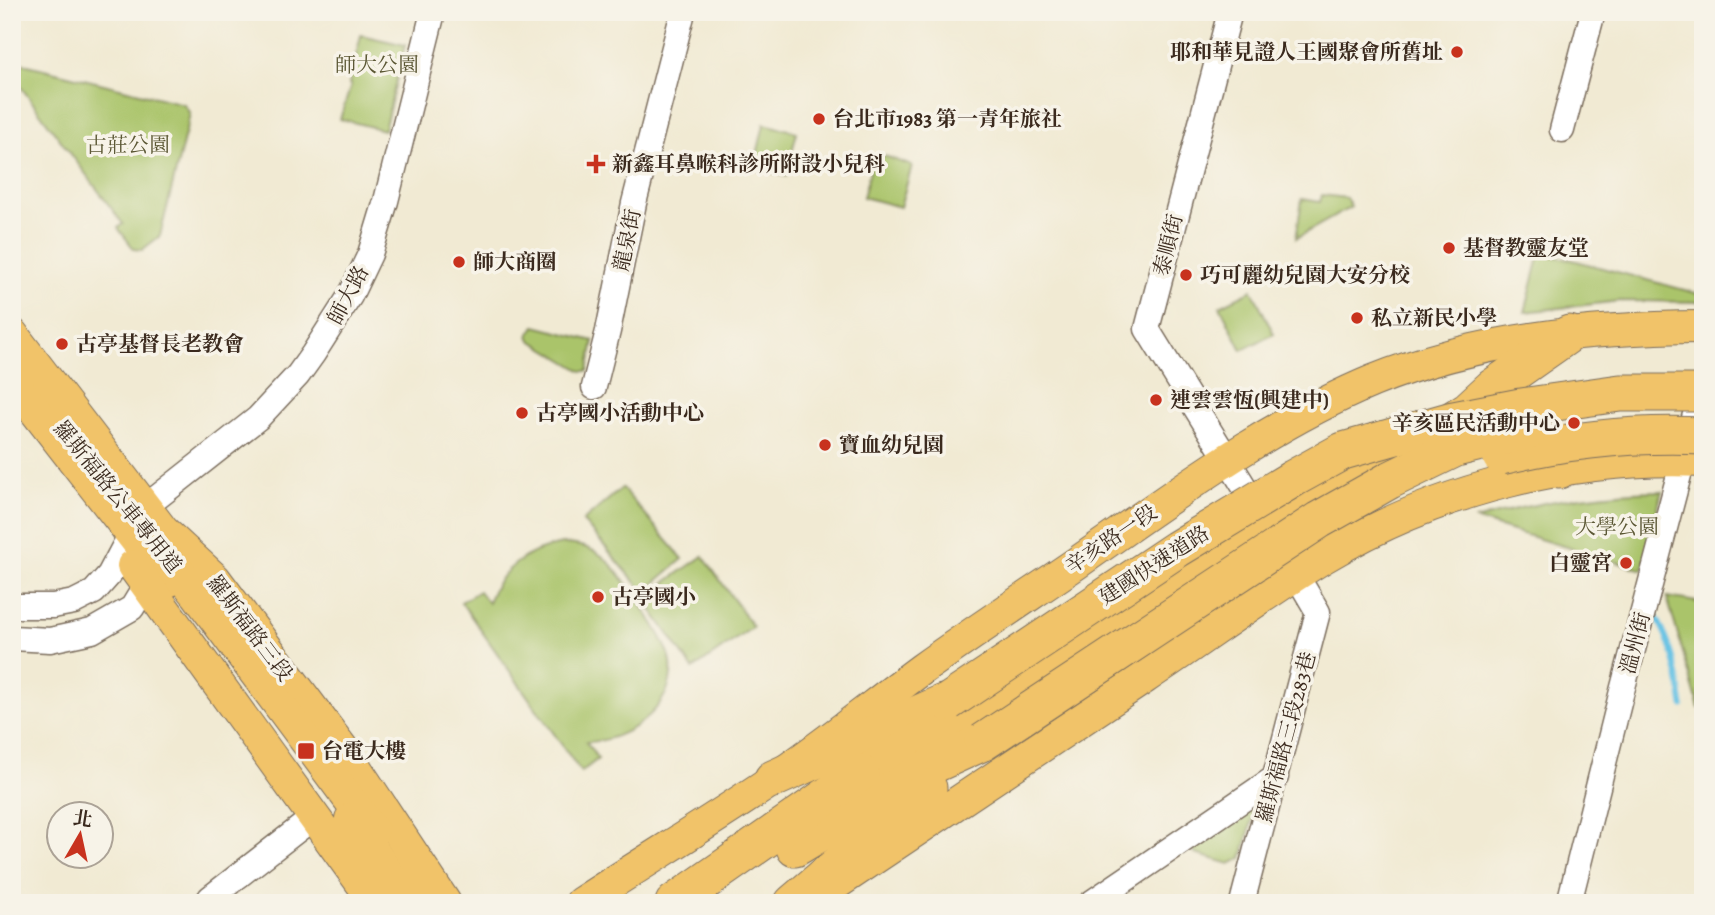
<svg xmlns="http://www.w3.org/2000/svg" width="1715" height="915" font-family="Alegreya,'Noto Serif TC',serif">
<rect width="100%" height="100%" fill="#f7f3e8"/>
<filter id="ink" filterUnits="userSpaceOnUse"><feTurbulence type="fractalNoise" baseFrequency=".0143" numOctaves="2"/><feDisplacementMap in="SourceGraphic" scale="14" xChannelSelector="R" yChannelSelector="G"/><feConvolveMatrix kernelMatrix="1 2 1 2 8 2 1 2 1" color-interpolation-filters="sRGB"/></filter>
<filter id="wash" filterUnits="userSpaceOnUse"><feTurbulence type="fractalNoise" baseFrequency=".00686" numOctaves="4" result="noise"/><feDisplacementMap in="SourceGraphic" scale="28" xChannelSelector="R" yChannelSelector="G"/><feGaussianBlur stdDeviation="1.57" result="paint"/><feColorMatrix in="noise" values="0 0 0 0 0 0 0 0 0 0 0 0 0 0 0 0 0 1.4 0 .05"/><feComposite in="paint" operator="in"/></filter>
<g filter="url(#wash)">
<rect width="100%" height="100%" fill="#f1ead3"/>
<!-- green -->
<g fill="#aac46a" stroke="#727744" stroke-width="2">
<path d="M361 35 405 45 384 130 340 119 351 85 349 84Z"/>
<path d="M12 61 184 104 190 114 160 236 142 250 134 249 118 228 123 224 12 75Z"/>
<path d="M764 124 797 132 786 176 754 168Z"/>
<path d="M882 155 912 166 900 207 863 197 873 160Z"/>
<path d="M1322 195 1346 198 1351 207 1296 238 1302 199 1320 202Z"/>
<path d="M1540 254 1569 259 1703 295V302L1620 301 1525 312Z"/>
<path d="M1252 290 1274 334 1242 350 1220 306Z"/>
<path d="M535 326 594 341 588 371H582L531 340 529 335Z"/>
<path d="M622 488 683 559 644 592 583 521Z"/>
<path d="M1662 491 1643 570 1476 520C1538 501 1597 492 1662 491Z"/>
<path d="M562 544C576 544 590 547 602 556 620 570 668 640 671 663 676 707 626 742 586 742L598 759 581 772 461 602 479 591 488 603C499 569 528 550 562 544Z"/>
<path d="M703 556 753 627 693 669 643 598Z"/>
<path d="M1667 597 1703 603V709L1699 708Z"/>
<path d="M1253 804 1255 809 1242 858 1230 864 1195 854 1192 845Z"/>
</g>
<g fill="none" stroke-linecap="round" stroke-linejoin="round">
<!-- stream -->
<path stroke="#66c2e4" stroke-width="5" d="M1654 613C1672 643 1678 672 1683 706"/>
</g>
</g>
<g filter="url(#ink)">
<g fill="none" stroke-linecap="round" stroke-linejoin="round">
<defs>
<g id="minor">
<path d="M1230 12 1147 329 1261 514"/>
<path d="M1562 130 1593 12"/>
<path d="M594 387 608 331 634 203 683 12"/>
<path d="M12 606H53L74 602 94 592 109 575 145 507 258 418 298 375 313 354 350 296 370 254 386 201 433 12"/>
<path d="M12 638 50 640 92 631 132 608 146 585 149 569"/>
<path d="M210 903V898L314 817"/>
<path d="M1091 903 1276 777"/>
<path d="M1242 903 1318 612 1288 561"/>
<path d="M1569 903 1621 695 1703 384"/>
</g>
<g id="major">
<path d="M12 334 163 531 215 579 347 755 445 903"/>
<path d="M12 381 168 581"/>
<path d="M164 554 196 593 373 831"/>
<path d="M133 566 376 903"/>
<path d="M351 819 408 903"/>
<path d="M837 883C940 815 1042 746 1144 678 1204 638 1263 594 1324 557 1436 490 1572 455 1703 461"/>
<path d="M581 903C644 862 709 823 771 781 823 746 872 706 922 669 971 634 1021 601 1071 567 1166 501 1267 425 1373 381 1478 338 1591 328 1703 327"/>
</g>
<g id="highway">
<path d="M1502 448 1517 449 1559 470"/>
<path d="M773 779 943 703"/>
<path d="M841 788 1049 664 1289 506 1374 455 1428 435 1468 410 1492 388 1569 334"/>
<path d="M795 848 937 763 983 742"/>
<path d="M674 903 860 773"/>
<path d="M793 903 928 788"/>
</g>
</defs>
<!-- minor casing -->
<use href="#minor" stroke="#7b6d5d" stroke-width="27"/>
<!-- major casing -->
<use href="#major" stroke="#7b6d5d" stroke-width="34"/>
<!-- highway casing -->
<use href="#highway" stroke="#7b6d5d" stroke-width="39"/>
<!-- minor -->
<use href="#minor" stroke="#fff" stroke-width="24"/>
<!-- major -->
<use href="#major" stroke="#f1c369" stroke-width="32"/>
<!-- highway -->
<use href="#highway" stroke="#f1c369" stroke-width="37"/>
<defs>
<g id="highway-bridge">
<path d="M1501 456C1567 440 1635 433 1703 436"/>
<path d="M948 702 1177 549 1294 478 1343 451 1449 421 1521 407 1620 393H1703"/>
<path d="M983 742 1319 520 1390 480 1456 448 1529 430"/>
</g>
</defs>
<!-- highway-bridge casing -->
<use href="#highway-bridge" stroke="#7b6d5d" stroke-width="39" stroke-linecap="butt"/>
<!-- highway-bridge -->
<use href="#highway-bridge" stroke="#f1c369" stroke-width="37"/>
</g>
</g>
<!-- markers -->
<g fill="#c8321e" stroke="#f7f3e8" stroke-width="2.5">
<circle cx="1457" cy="52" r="7"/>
<circle cx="819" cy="119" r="7"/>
<path d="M592.5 153.5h7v7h7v7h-7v7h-7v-7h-7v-7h7z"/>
<circle cx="1449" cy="248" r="7"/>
<circle cx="459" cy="262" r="7"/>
<circle cx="1186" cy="275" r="7"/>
<circle cx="1357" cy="318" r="7"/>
<circle cx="62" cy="344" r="7"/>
<circle cx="1156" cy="400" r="7"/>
<circle cx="522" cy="413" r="7"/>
<circle cx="1574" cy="423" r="7"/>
<circle cx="825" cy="445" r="7"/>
<circle cx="1626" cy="563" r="7"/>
<circle cx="598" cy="597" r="7"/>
<rect x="297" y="742" width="18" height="18" rx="3.5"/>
</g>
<g text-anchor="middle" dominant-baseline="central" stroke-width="7" stroke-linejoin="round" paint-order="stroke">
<!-- poi labels -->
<g font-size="21" font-weight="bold" fill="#3b2a1e" stroke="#f7f3e8" text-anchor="start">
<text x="1443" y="52" text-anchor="end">耶和華見證人王國聚會所舊址</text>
<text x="833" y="119">台北市1983 第一青年旅社</text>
<text x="612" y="164">新鑫耳鼻喉科診所附設小兒科</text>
<text x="1463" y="248">基督教靈友堂</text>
<text x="473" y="262">師大商圈</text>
<text x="1200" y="275">巧可麗幼兒園大安分校</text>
<text x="1371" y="318">私立新民小學</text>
<text x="76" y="344">古亭基督長老教會</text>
<text x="1170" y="400">連雲雲恆(興建中)</text>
<text x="536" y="413">古亭國小活動中心</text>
<text x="1560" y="423" text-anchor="end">辛亥區民活動中心</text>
<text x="839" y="445">寶血幼兒園</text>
<text x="1612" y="563" text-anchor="end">白靈宮</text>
<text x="612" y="597">古亭國小</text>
<text x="322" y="751">台電大樓</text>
</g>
<!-- park labels -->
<g font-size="21" fill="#5c5835" stroke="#f7f3e8">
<text x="377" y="65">師大公園</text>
<text x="128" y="145">古莊公園</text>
<text x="1617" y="527">大學公園</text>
</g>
<!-- street labels -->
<g font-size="21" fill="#3b2a1e" stroke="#f7f3e8">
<text transform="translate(627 240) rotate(-78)">龍泉街</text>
<text transform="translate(1168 245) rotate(-76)">泰順街</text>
<text transform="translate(348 295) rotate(-62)">師大路</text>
<text transform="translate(118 497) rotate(51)">羅斯福路公車專用道</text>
<text transform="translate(1111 539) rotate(-34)">辛亥路一段</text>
<text transform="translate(1154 565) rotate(-33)">建國快速道路</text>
<text transform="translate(250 628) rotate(53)">羅斯福路三段</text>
<text transform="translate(1635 643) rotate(-75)">溫州街</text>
<text transform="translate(1286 737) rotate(-75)">羅斯福路三段283巷</text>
</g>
</g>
<!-- margin -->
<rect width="1715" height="915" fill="none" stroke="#f7f3e8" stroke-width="42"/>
<!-- north arrow -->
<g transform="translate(80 835) rotate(9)"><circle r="33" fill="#f7f3e8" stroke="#aca397" stroke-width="2"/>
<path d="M0-5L12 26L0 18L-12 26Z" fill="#c8321e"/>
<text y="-10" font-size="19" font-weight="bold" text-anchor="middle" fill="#3b2a1e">北</text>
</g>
</svg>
